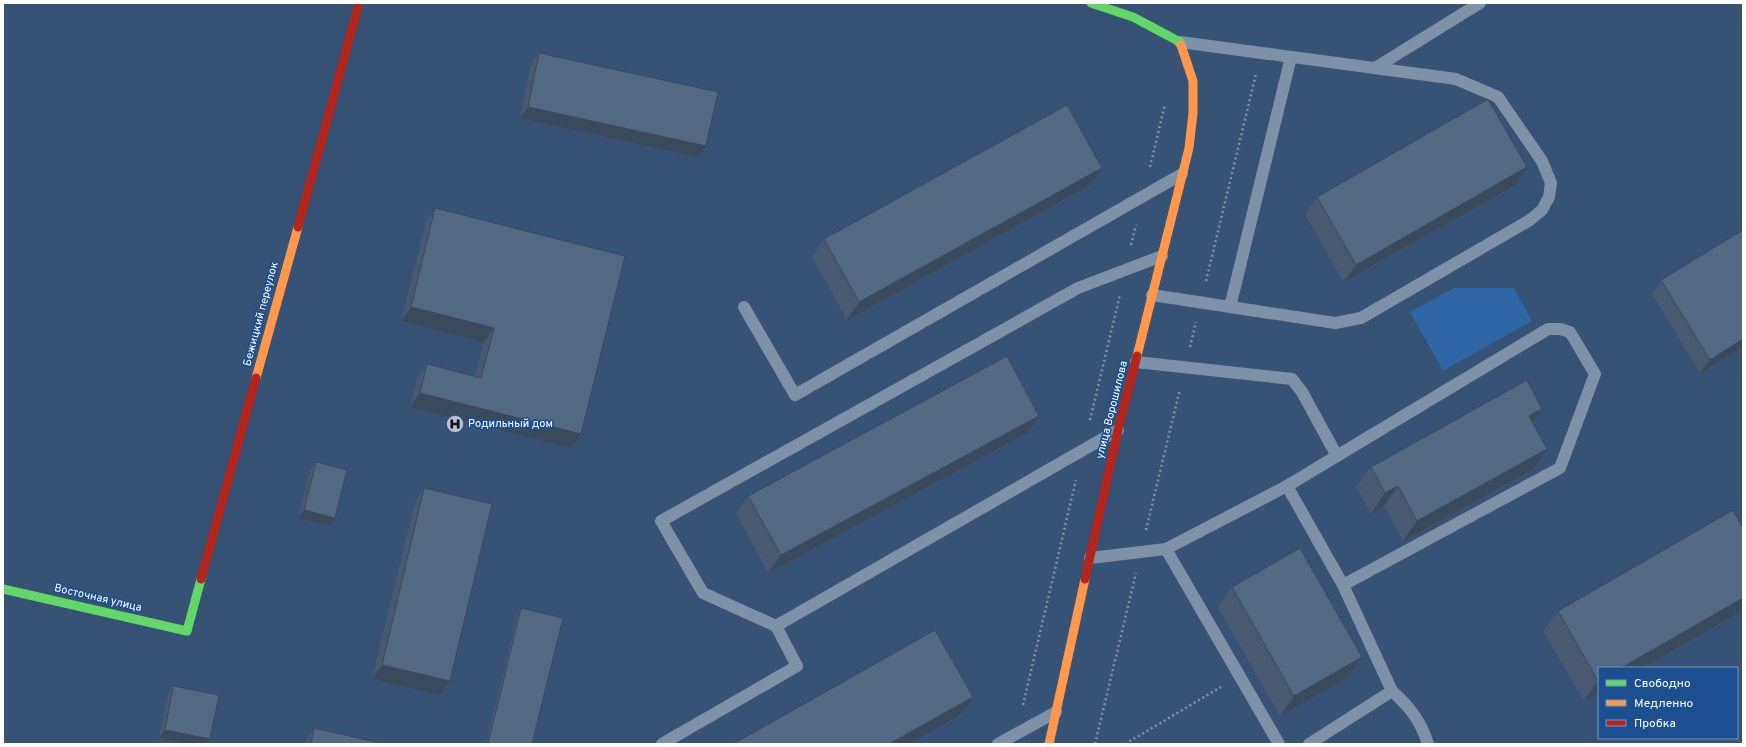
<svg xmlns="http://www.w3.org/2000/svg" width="1746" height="747" font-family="Overpass,sans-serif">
<rect width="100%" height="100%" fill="#365274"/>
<!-- green -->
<path fill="#2f66a5" d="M1454 288H1514L1532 321 1443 371 1410 312Z"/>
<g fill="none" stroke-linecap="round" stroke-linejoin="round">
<!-- path -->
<g stroke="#7d92a8" stroke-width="2.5" stroke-dasharray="2 3" stroke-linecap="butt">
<path d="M1150 167 1165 104"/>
<path d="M1131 245 1136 225"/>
<path d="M1206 281 1256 74"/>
<path d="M1190 347 1196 322"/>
<path d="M1090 420 1120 295"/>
<path d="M1146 530 1180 389"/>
<path d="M1023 705 1076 480"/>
<path d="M1095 744 1136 573"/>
<path d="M1125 744 1221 687"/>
</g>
<!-- lane -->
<g stroke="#7d92a8" stroke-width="12">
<path d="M1375 68 1480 3"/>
<path d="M1152 295 1335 323 1361 318 1530 220 1542 210 1549 197 1551 183 1542 161 1498 97 1456 79 1180 42"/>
<path d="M744 307 795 395 1182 174"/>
<path d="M1230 307 1291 57"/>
<path d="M1136 362 1292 379 1302 392 1337 456"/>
<path d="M1118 430 776 626 703 593 661 521 1078 288 1162 256"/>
<path d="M1287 486 1548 329H1560L1570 332 1595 374 1560 468 1343 585"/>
<path d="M1166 549 1279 744"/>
<path d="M1090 558 1166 549 1287 486 1343 585 1392 691 1309 744"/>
<path d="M1392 691C1409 706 1421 721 1428 744"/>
<path d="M662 744 797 666 776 626"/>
<path d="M998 744 1056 712"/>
</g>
<!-- fast -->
<g stroke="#63d668" stroke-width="9">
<path d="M1091 3 1133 17 1180 42 1181 45"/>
<path d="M3 589 187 631 201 579"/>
</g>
<!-- slow -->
<g stroke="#ff974d" stroke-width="9">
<path d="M1137 356 1189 148 1193 113V81L1181 45"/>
<path d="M256 378 298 227"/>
<path d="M1049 744 1085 579"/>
</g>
<!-- jam -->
<g stroke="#b3261e" stroke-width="9">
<path d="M298 227 359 3"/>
<path d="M201 579 256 378"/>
<path d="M1085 579 1118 430 1137 356"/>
</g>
</g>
<!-- wall -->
<g fill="#475a72">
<path d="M539 53 706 146 698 157 520 118 531 64Z"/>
<path d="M1527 167 1515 185 1343 282 1305 214 1317 197Z"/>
<path d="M1102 168 1090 185 847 320 812 257 824 239Z"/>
<path d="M435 208 581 434 571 448 410 407 417 378 427 364 475 376 484 342 401 321 426 222Z"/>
<path d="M1743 230V347L1700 373 1652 294 1661 280Z"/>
<path d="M1542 409 1533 422V469L1403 541 1384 506 1371 514 1356 487 1371 467Z"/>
<path d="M1027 433 768 573 736 513 748 496Z"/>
<path d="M316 462 330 526 298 518 310 470Z"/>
<path d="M424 488 450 681 440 695 372 679 415 502Z"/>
<path d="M1232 587 1362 657 1347 678 1280 716 1218 607Z"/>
<path d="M521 608 532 744H486L518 612Z"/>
<path d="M1743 610 1642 668H1599V693L1584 701 1543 631 1558 611Z"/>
<path d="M173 686 210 739 207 744H190L159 738 168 694Z"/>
<path d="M314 728 385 744H303Z"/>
</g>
<!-- shaded-wall -->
<g fill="#394a5c">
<path d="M528 107 706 146 698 157 520 118Z"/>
<path d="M1527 167 1515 185 1343 282 1356 265Z"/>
<path d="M1102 168 1090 185 847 320 859 302Z"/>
<path d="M411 307 494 328 484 342 401 321Z"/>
<path d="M1743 339V347L1700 373 1710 360Z"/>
<path d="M420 393 581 434 571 448 410 407Z"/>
<path d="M1542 409 1528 429 1529 416Z"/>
<path d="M1039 416 1027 433 768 573 781 555Z"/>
<path d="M1547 449 1533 469 1403 541 1417 521Z"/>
<path d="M1398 486 1384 506 1371 514 1385 493Z"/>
<path d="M304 510 335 518 330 526 298 518Z"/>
<path d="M1743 598V610L1642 668H1621Z"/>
<path d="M1362 657 1347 678 1280 716 1294 696Z"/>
<path d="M382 665 450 681 440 695 372 679Z"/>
<path d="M1598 681H1599V693L1584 701Z"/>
<path d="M973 697 961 714 908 744H889Z"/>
<path d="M165 730 210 739 207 744H190L159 738Z"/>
</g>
<!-- building -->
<g fill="#526984" stroke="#394a5c">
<path d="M539 53 718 92 706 146 528 107Z"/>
<path d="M1488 99 1527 167 1356 265 1317 197Z"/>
<path d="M1067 105 1102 168 859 302 824 239Z"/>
<path d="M435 208 625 256 581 434 420 393 427 364 481 378 494 328 411 307Z"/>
<path d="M1743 230V339L1710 360 1661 280Z"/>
<path d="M1007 356 1039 416 781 555 748 496Z"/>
<path d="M1527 380 1542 409 1529 416 1547 449 1417 521 1398 486 1385 493 1371 467Z"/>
<path d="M316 462 347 470 335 518 304 510Z"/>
<path d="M424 488 492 504 450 681 382 665Z"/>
<path d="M1733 510 1743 528V598L1621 668H1599V681H1598L1558 611Z"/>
<path d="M1300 548 1362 657 1294 696 1232 587Z"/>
<path d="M521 608 563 618 532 744H488Z"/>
<path d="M935 630 973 697 889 744H733Z"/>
<path d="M173 686 219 695 210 739 165 730Z"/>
<path d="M314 728 385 744H311Z"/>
</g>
<!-- icons -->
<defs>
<symbol id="hospital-disc" viewBox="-11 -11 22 22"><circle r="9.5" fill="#b9c2ce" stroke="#1b4f8f"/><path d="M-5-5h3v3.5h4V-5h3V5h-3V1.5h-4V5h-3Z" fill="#111"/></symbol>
</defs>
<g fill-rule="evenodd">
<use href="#hospital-disc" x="445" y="414" width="20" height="20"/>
</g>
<g text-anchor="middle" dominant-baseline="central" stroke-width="3" stroke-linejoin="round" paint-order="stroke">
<!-- street labels -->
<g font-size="11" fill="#fff" stroke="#1b4f8f">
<text transform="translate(261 314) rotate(-75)">Бежицкий переулок</text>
<text transform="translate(1112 410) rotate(-76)">улица Ворошилова</text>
<text transform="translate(98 598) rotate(13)">Восточная улица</text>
</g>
<!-- poi labels -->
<g font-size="11" fill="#fff" stroke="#1b4f8f" text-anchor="start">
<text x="468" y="424">Родильный дом</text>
</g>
</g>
<!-- border -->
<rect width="1746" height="747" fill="none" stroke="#ffffff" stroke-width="8"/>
<!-- legend -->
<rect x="1598" y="667" width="140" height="72" fill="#1b4f8f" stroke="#7695bc"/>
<rect x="1606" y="680" width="20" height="6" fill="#63d668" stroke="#7695bc"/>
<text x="1634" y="687" font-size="12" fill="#ffffff">Свободно</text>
<rect x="1606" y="700" width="20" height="6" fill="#ff974d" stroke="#7695bc"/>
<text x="1634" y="707" font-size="12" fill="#ffffff">Медленно</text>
<rect x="1606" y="720" width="20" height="6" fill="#b3261e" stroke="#7695bc"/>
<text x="1634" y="727" font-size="12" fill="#ffffff">Пробка</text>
</svg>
